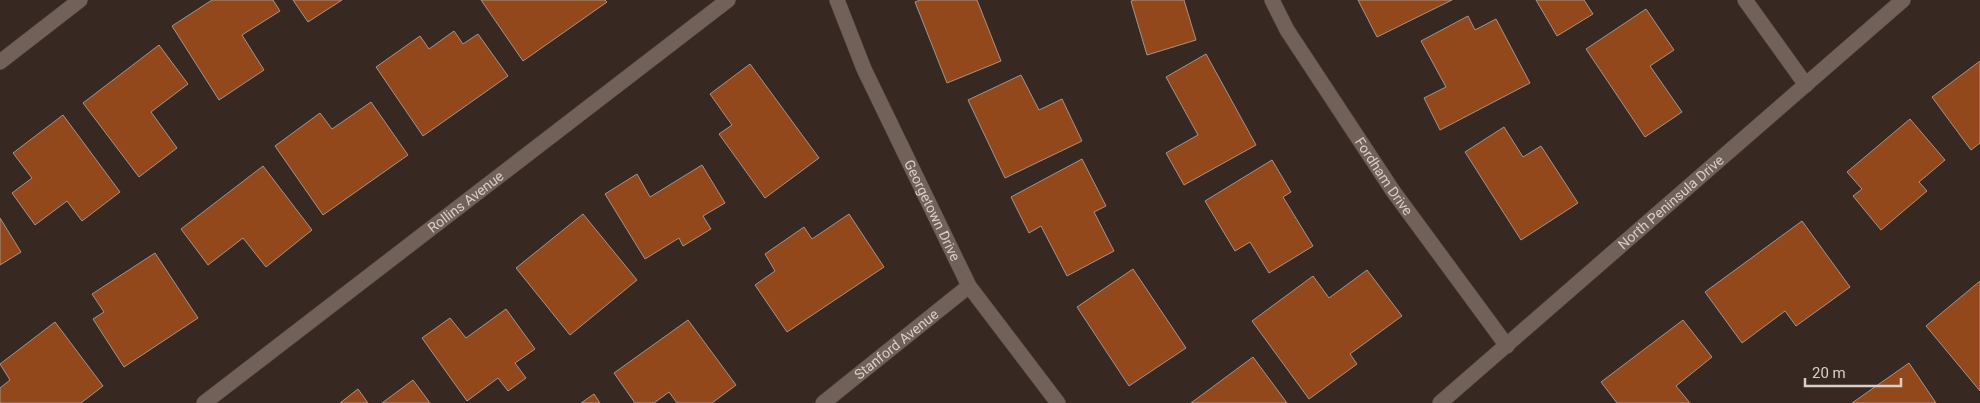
<svg xmlns="http://www.w3.org/2000/svg" width="1980" height="403" font-family="Roboto,sans-serif">
<rect width="100%" height="100%" fill="#372922"/>
<!-- building -->
<g fill="#93481c" stroke="#a4938b">
<path d="M212 0H273L280 11 242 35 264 70 219 100 172 26Z"/>
<path d="M293 0H342L308 22Z"/>
<path d="M481 0H605L607 2 523 61Z"/>
<path d="M920 0H977L1001 61 947 83 915 2Z"/>
<path d="M1135 0H1184L1196 40 1147 55 1131 1Z"/>
<path d="M1358 0H1452L1377 37Z"/>
<path d="M1536 0H1584L1593 14 1557 36Z"/>
<path d="M1646 9 1674 50 1650 66 1682 112 1645 137 1586 49Z"/>
<path d="M1468 16 1475 30 1496 19 1530 83 1440 130 1424 98 1446 87 1421 41Z"/>
<path d="M454 31 463 44 478 34 508 76 423 136 376 67 420 36 429 49Z"/>
<path d="M159 45 188 84 151 112 177 148 139 177 83 103Z"/>
<path d="M1206 54 1256 145 1184 185 1166 153 1198 135 1166 77Z"/>
<path d="M1980 61V143L1971 150 1932 97Z"/>
<path d="M750 64 819 158 765 198 719 134 732 125 710 94Z"/>
<path d="M1021 75 1039 110 1062 99 1082 141 1005 178 968 100Z"/>
<path d="M371 102 408 155 323 215 275 146 320 113 332 129Z"/>
<path d="M63 115 120 192 82 221 67 201 35 225 12 193 32 178 13 153Z"/>
<path d="M1910 119 1945 160 1919 182 1927 191 1881 230 1853 196 1862 189 1847 172Z"/>
<path d="M1504 127 1523 157 1541 146 1578 203 1521 240 1465 152Z"/>
<path d="M1082 159 1106 206 1094 212 1114 251 1067 276 1041 226 1029 233 1011 197Z"/>
<path d="M1272 160 1291 192 1283 197 1313 246 1269 273 1250 242 1235 251 1205 201Z"/>
<path d="M702 165 725 203 703 216 711 229 683 246 679 238 645 259 605 194 637 174 650 197Z"/>
<path d="M263 166 312 230 266 267 243 238 208 265 181 229Z"/>
<path d="M583 214 637 280 570 335 516 268Z"/>
<path d="M849 214 884 267 787 332 755 285 775 271 765 254 804 227 812 239Z"/>
<path d="M0 218 21 252 0 265Z"/>
<path d="M1802 221 1850 287 1796 326 1785 311 1742 343 1705 292Z"/>
<path d="M155 253 198 318 124 367 93 319 104 312 92 294Z"/>
<path d="M1133 269 1186 348 1129 386 1077 307Z"/>
<path d="M1367 270 1402 316 1350 354 1357 364 1309 399 1252 321 1313 276 1329 298Z"/>
<path d="M1980 281V391L1926 326Z"/>
<path d="M506 309 535 349 515 363 526 378 508 391 498 378 467 401 422 338 450 318 466 338Z"/>
<path d="M688 320 736 385 712 403H677L669 392 654 403H635L614 373Z"/>
<path d="M1683 320 1712 357 1676 386 1690 403H1617L1601 382Z"/>
<path d="M55 322 103 386 81 403H0V388L10 380 0 364Z"/>
<path d="M1253 357 1287 403H1191Z"/>
<path d="M1909 363 1936 403H1852Z"/>
<path d="M413 380 430 403H382Z"/>
<path d="M358 389 368 403H340Z"/>
<path d="M594 394 600 403H581Z"/>
</g>
<g fill="none" stroke-linecap="round" stroke-linejoin="round">
<defs>
<g id="street">
<path id="s1" d="M837 0 864 69 969 286 1058 403"/>
<path id="s2" d="M1272 0 1287 30 1393 191 1507 346"/>
<path d="M1745 0 1806 85"/>
<path d="M0 62 80 0"/>
<path id="s3" d="M204 403 728 0"/>
<path id="s4" d="M823 403 969 286"/>
<path id="s5" d="M1440 403 1903 0"/>
</g>
</defs>
<!-- street casing -->
<use href="#street" stroke="#524640" stroke-width="16"/>
<!-- street -->
<use href="#street" stroke="#716159" stroke-width="15"/>
</g>
<g text-anchor="middle" dominant-baseline="central" stroke-width="4" stroke-linejoin="round" paint-order="stroke">
<!-- street labels -->
<g font-size="14" fill="#d8cfca" stroke="#372922">
<text stroke="none"><textPath href="#s2" startOffset="209">Fordham Drive</textPath></text>
<text stroke="none"><textPath href="#s3" startOffset="330">Rollins Avenue</textPath></text>
<text stroke="none"><textPath href="#s5" startOffset="306">North Peninsula Drive</textPath></text>
<text stroke="none"><textPath href="#s1" startOffset="231">Georgetown Drive</textPath></text>
<text stroke="none"><textPath href="#s4" startOffset="94">Stanford Avenue</textPath></text>
</g>
</g>
<!-- scale -->
<path d="M1805 378v8h96v-8" fill="none" stroke="#d8cfca" stroke-width="2.5"/>
<text x="1812" y="378" font-size="15" fill="#d8cfca" stroke="#372922" stroke-width="4" paint-order="stroke">20 m</text>
</svg>
